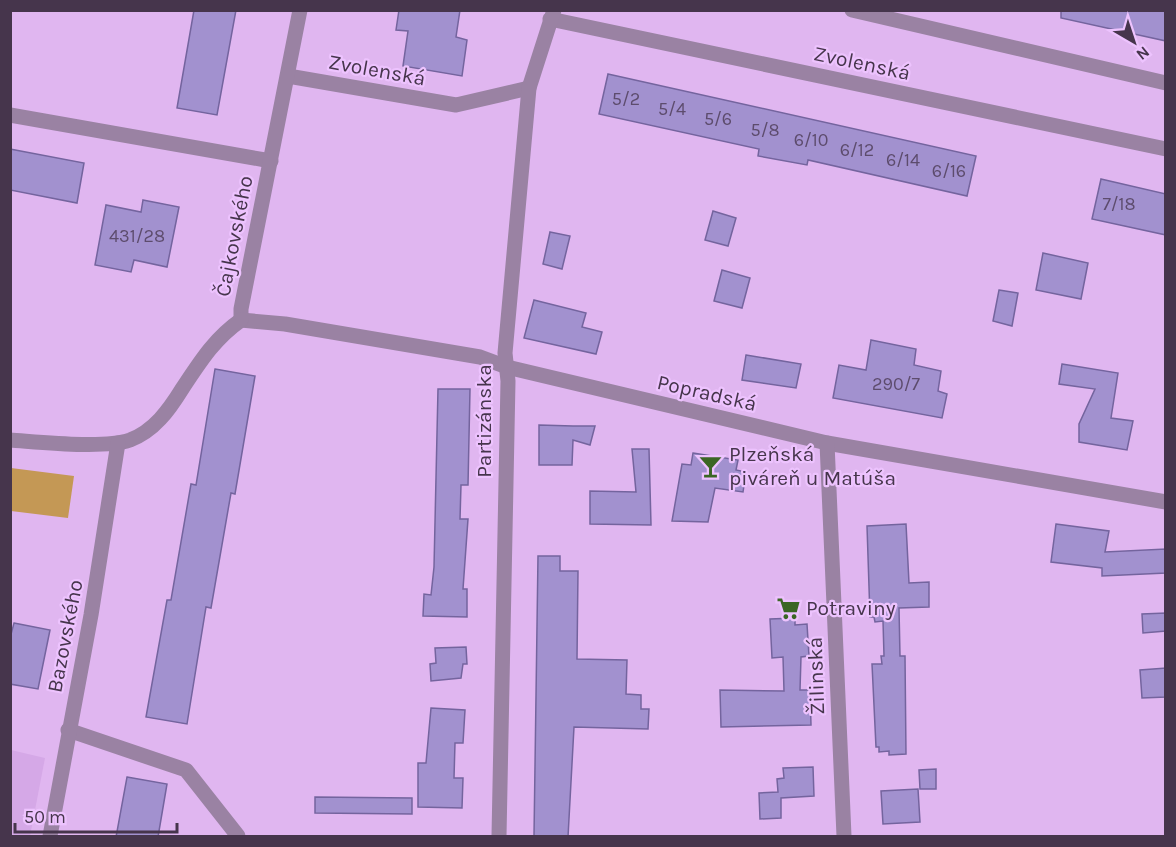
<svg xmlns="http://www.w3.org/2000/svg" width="1176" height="847" font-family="Karla,sans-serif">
<rect width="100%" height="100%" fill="#e0b6f0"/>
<!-- built -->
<path fill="#d5a8e7" d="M11 750 45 758 30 836H11Z"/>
<!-- green -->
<path fill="#c49855" d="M11 468 74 476 68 518 11 511Z"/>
<!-- building -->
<g fill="#a291cf" stroke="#74649e" stroke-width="1.5">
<path d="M194 10H236L217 115 177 108Z"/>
<path d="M399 10H460L456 37 467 40 462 76 403 66 408 31 396 30Z"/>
<path d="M1061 10H1166V41L1061 18Z"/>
<path d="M608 74 976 156 967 196 808 160 807 165 758 156 759 149 599 114Z"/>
<path d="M10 149 84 163 77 203 10 190Z"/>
<path d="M1101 179 1166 194V235L1092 219Z"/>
<path d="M143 200 179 207 167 267 134 260 131 272 95 265 106 205 141 212Z"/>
<path d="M713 211 736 218 728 246 705 240Z"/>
<path d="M550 232 570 236 562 269 543 264Z"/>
<path d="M1043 253 1088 263 1081 299 1036 290Z"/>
<path d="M722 270 750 278 742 308 714 301Z"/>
<path d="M999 290 1018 293 1012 326 993 321Z"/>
<path d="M534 300 586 313 582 327 602 332 596 354 524 338Z"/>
<path d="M871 340 916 349 914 365 941 371 938 391 947 394 942 418 833 398 839 365 866 370Z"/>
<path d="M746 355 801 364 796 388 742 380Z"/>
<path d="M1062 364 1118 373 1111 418 1133 421 1127 450 1079 442V424L1095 389 1059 384Z"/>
<path d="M215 369 255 376 235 494 231 493 211 608 206 607 187 724 146 717 167 600H171L191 484 196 485Z"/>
<path d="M438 389H470L468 485H461L460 519H468L463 589H467V617L423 616 424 594 431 595 434 567Z"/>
<path d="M539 425 573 426H595L590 445 573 440 572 465H539Z"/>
<path d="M632 449H649L651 525 590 524V491L636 492Z"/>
<path d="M693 453 738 460 736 470 746 472 743 492 715 488 708 522 672 521 682 464 691 465Z"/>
<path d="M906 524 909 583 929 582V607L899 608 900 656H905L906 754 889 755V751L879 752V747H876L872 664H882L881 656H884L883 621 875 622 874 617H870L867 526Z"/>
<path d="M1056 524 1109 531 1105 552 1166 549V573L1102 576V568L1051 562Z"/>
<path d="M538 556H560V571H578L577 659 627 660 626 694 641 695V709H649L648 729 574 727 568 837 534 836Z"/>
<path d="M1166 613V631L1143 633 1142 614Z"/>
<path d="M795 618V625L807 624 809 656 801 657 800 690H810L811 725 721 727 720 690 784 691 783 657 772 658 770 619Z"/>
<path d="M14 623 50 630 38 689 10 684V638Z"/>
<path d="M466 647 467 664H463L461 678 431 681 430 664 436 663 435 648Z"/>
<path d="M1166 668V697L1142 698 1140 670Z"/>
<path d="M431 708 465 710 463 743H455L454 778H463L462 808 418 807V763H426Z"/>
<path d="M813 767 814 796 781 798V818L760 819 759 793 778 792 777 779 784 778 783 768Z"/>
<path d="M936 769V789H920L919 770Z"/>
<path d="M127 777 167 784 158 837H116Z"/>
<path d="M918 789 920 822 883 824 881 791Z"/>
<path d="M315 797 412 798V814L315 813Z"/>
</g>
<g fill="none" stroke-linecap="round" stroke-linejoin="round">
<!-- minor -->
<g stroke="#9a82a3" stroke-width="15">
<path d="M852 10 1166 83"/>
<path d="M550 19 1166 149"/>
<path d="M288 76 456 105 529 88"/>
<path d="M10 115 271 161"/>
<path d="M241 320 285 324 480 357 507 367 827 443 1166 502"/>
<path d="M241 320V309L300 10"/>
<path d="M10 440C40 442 104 449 130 440 154 431 169 410 182 389 200 362 214 339 241 320"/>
<path d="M827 443 844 836"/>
<path d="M68 730 186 770 238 836"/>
<path d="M50 836 91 615 118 443"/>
<path d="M499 836 508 381 505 353 529 88 554 10"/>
</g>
</g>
<!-- icons -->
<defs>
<symbol id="bar-bare" viewBox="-9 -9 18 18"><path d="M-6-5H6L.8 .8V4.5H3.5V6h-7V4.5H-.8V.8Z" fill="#3b6624" stroke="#edc3fe" stroke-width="2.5" paint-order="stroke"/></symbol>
<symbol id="supermarket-bare" viewBox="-9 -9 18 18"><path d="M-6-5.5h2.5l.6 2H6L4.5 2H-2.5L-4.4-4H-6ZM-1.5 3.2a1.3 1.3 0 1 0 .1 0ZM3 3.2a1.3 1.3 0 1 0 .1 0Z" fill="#3b6624" stroke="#edc3fe" stroke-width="2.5" paint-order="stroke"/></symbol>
</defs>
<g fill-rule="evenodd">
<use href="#bar-bare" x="694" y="450" width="33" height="33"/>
<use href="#supermarket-bare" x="772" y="592" width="33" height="33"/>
</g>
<g text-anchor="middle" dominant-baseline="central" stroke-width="4.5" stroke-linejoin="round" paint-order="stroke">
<!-- number labels -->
<g font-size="18" fill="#5d4c6d">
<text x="626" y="99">5/2</text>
<text x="672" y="109">5/4</text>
<text x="718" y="119">5/6</text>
<text x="765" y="130">5/8</text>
<text x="811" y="140">6/10</text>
<text x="857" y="150">6/12</text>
<text x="903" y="160">6/14</text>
<text x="949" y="171">6/16</text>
<text x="1119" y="204">7/18</text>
<text x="137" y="236">431/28</text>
<text x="896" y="384">290/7</text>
</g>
<!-- street labels -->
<g font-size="21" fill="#46354c" stroke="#edc3fe">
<text transform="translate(862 63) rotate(12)">Zvolenská</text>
<text transform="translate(377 70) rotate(10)">Zvolenská</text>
<text transform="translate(234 236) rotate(-79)">Čajkovského</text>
<text transform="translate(707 393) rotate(13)">Popradská</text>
<text transform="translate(484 421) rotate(-90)">Partizánska</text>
<text transform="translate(65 636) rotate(-79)">Bazovského</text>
<text transform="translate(816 676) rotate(-92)">Žilinská</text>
</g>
<!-- poi labels -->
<g font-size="21" fill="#46354c" stroke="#edc3fe" text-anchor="start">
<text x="729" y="454">Plzeňská<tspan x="729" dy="24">piváreň u Matúša</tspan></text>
<text x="806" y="608">Potraviny</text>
</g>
</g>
<!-- border -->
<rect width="1176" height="847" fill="none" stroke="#46354c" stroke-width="24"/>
<!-- north arrow -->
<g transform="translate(1134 42) rotate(141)" stroke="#edc3fe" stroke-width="4.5" paint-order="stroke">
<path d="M0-4.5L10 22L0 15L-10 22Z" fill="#46354c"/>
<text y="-9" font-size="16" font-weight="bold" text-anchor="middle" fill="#46354c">N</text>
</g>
<!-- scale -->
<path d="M15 823v9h162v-9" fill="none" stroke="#46354c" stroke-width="3"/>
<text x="24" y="823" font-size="18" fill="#46354c" stroke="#edc3fe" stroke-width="4.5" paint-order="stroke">50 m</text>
</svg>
